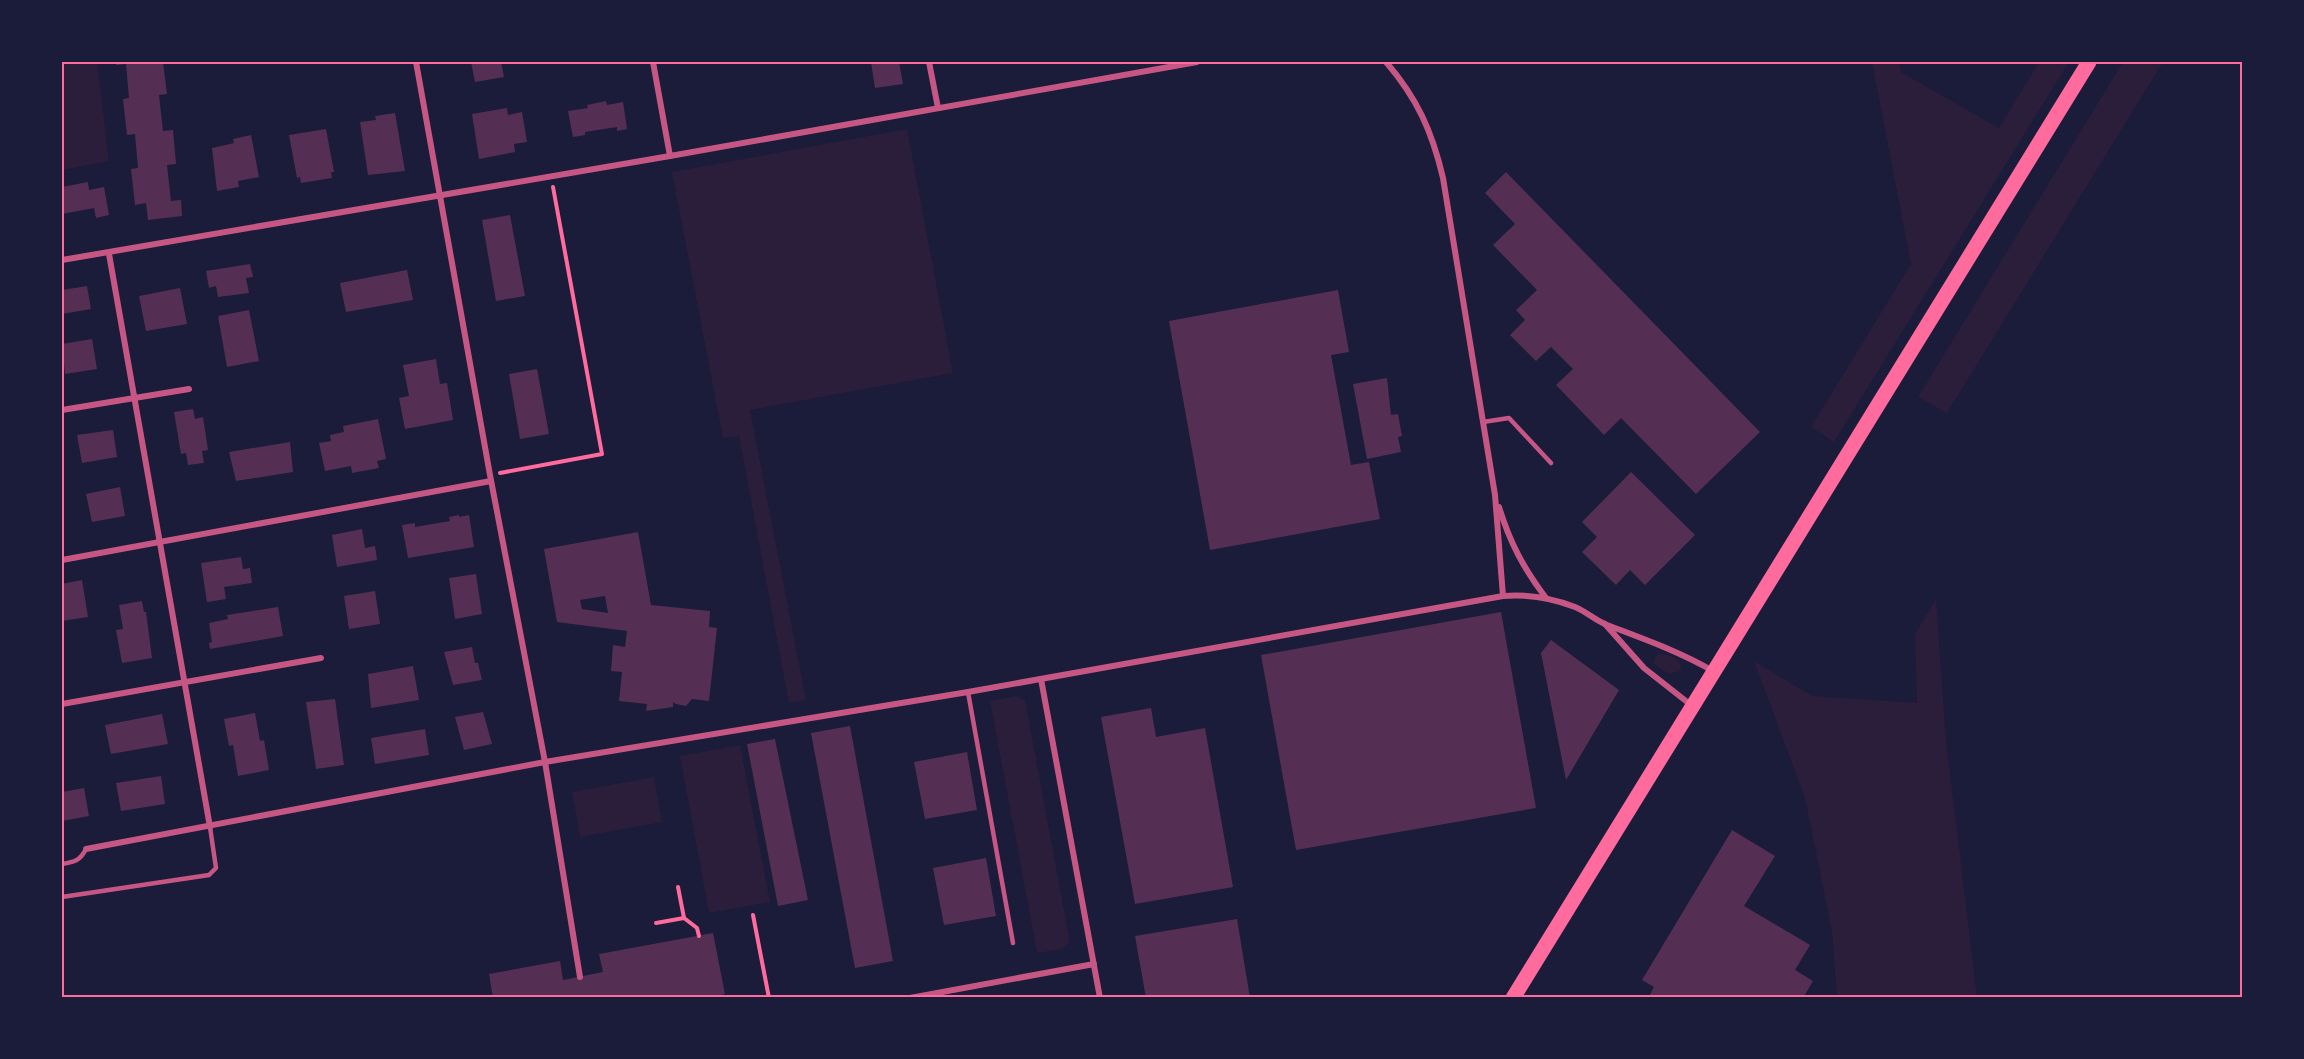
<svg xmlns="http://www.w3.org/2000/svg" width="2304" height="1059" font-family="Cabin,sans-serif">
<rect width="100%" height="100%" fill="#1b1b3a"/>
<!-- green -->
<g fill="#2a1e3b">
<path d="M62 62H97L109 161 62 170Z"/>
<path d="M1872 62H1899L1901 72 1999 128 2039 62H2069L1834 442 1811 427 1911 264Z"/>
<path d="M2123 62H2163L1947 413 1918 397Z"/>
<path d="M907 129 953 373 750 410 806 700 789 703 739 436 723 438 672 172Z"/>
<path d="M1936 599 1946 740 1977 997H1837L1832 932 1805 798 1754 661 1812 696 1917 703 1915 634Z"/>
<path d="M1659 654C1669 654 1675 657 1681 665L1680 671 1669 674 1654 664 1655 657Z"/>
<path d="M1016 696 1025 700 1026 705 1069 937V942L1062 949 1037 953 990 701Z"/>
<path d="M740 745 770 902 709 913 680 756Z"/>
<path d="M654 777 662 822 580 837 572 792Z"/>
</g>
<!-- building -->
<g fill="#542f53" fill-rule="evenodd">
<path d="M116 62H163L167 94 159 95 163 131 173 130 176 164 167 165 171 201 181 200 182 216 148 220 146 203 135 205 131 169 138 168 135 134 127 135 123 99 129 98 126 64 116 65Z"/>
<path d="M471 62H501L504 77 475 82Z"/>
<path d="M871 62H899L903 84 875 88Z"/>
<path d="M606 101 607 105 623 102 627 129 617 131V127L585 132V135L573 137 568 111 588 108 587 105Z"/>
<path d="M507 108 508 115 522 112 527 142 514 144 515 152 479 159 472 114Z"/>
<path d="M395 113 405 171 368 175 360 122 376 120 375 116Z"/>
<path d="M326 129 334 172H331L332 178 301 183 300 177 297 178 289 135Z"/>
<path d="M251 135 259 177 238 181 239 187 217 191 212 148 234 143 233 139Z"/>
<path d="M1506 172 1760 432 1696 494 1621 418 1604 435 1556 385 1573 369 1551 347 1536 361 1510 335 1525 320 1516 310 1537 290 1493 245 1515 224 1485 193Z"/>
<path d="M88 182 89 190 104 187 109 215 96 218 94 208 62 214V187Z"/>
<path d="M510 215 525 296 496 301 482 220Z"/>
<path d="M250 264 253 277 246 278 249 293 218 297 216 286 209 288 206 271Z"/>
<path d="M407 270 413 300 346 312 340 283Z"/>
<path d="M87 286 91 309 62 314V290Z"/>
<path d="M180 288 187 324 146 331 139 296Z"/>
<path d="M1338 290 1349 352 1331 355 1351 465 1369 462 1380 519 1210 550 1169 321Z"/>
<path d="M249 310 259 361 227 367 218 316Z"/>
<path d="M92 339 97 369 65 374 62 344Z"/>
<path d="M436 359 440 384 447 383 453 420 405 429 399 398 409 396 403 365Z"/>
<path d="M537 369 549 434 520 439 509 374Z"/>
<path d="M1387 378 1391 415 1398 414 1402 436 1398 437 1401 452 1367 459 1353 384Z"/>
<path d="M193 409 195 419 203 417 208 450 202 451 204 463 188 465 186 453 181 454 174 412Z"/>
<path d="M378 419 386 459 377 461 379 468 352 473 351 466 325 471 319 443 331 441 330 435 344 432 343 426Z"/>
<path d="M113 430 117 457 82 463 77 435Z"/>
<path d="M290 442 293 472 236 481 229 452Z"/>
<path d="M1631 472 1695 535 1645 585 1630 570 1616 585 1582 552 1597 537 1582 522Z"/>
<path d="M120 487 125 516 92 522 86 494Z"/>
<path d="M459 515V517L469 515 474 547 408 558 402 525 415 523V527L450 521 449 517Z"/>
<path d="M362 529 365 548 375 546 377 560 337 567 332 535Z"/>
<path d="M638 532 651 605 710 611 709 627 717 628 709 701 692 699 686 706 676 704 673 702V707L646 711 647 704 619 701 622 672 611 671 613 645 625 647 627 631 557 622 544 549ZM605 596 608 613 582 609 580 600Z"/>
<path d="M241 557 243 569 250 568 252 583 224 587 226 599 207 602 201 563Z"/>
<path d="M476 574 482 614 455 619 449 578Z"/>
<path d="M82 580 88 617 62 621V584Z"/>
<path d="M375 591 380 624 349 629 344 596Z"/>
<path d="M142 601 144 612H146L152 658 122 663 116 630 123 629 119 605Z"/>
<path d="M278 607 283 636 210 649 209 643 212 642 209 623 228 619 227 615Z"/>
<path d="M1501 612 1536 808 1296 850 1261 655Z"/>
<path d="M1551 640 1619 690 1566 780 1541 653Z"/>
<path d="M472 647 475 663H478L482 680 453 685 444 652Z"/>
<path d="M413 666 419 700 371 708 368 674Z"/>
<path d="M335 699 344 765 316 769 306 702Z"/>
<path d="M1151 708 1156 737 1205 728 1233 887 1135 904 1101 717Z"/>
<path d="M483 712 492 744 464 750 455 717Z"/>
<path d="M255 713 260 741 264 740 269 770 238 776 233 745 229 746 224 719Z"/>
<path d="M162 714 168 744 111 754 105 725Z"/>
<path d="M850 726 893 961 855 968 811 733Z"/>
<path d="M425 729 429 755 375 764 371 738Z"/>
<path d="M775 739 808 900 778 906 747 744Z"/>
<path d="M967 752 977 810 925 819 914 762Z"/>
<path d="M161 776 165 804 121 811 116 783Z"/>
<path d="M84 788 89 816 62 821V792Z"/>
<path d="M1732 830 1775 856 1744 906 1810 945 1795 970 1813 981 1803 998H1648L1654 987 1642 980Z"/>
<path d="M986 858 996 916 944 925 933 868Z"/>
<path d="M1237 919 1250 998H1146L1135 936Z"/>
<path d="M713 933 725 994 709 998H608L607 995 592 998H493L489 974 560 961 563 980 603 972 599 954Z"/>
</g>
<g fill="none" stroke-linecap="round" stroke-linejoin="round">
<!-- path -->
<g stroke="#ff6b9d" stroke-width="4">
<path d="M500 473 602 454 553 187"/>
<path d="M678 887 684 918 697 928 699 936"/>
<path d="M753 915 769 998"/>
<path d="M656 923 684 918"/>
</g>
<!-- service -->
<g stroke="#c65784" stroke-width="4.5">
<path d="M1483 422 1509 418 1551 463"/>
<path d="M968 692 1013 943"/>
<path d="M62 864C74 862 80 861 86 849"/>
<path d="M62 897 209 875 216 868 210 827"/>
</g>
<!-- minor -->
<g stroke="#c65784" stroke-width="6">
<path d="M416 62 490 475 545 762 580 977"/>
<path d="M653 62 670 156"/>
<path d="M929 62 938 108"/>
<path d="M1386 62C1417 98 1432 131 1443 178L1495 495 1503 596"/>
<path d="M109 254 210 827"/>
<path d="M62 260 670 156 1197 62"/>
<path d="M62 410 189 389"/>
<path d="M1499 507C1510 543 1524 569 1546 598"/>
<path d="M62 560 491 481"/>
<path d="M1605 624 1644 668 1691 705"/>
<path d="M1041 679 1100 998"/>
<path d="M62 704 321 658"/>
<path d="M86 849 545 762 968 692 1503 596C1528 594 1552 598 1575 607 1587 612 1596 621 1607 625 1644 639 1678 651 1713 671"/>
<path d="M910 998 1094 964"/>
</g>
<!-- primary -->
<path stroke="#ff6b9d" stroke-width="15" d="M1513 998 2089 62"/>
</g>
<!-- border -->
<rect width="2304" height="1059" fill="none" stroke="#1b1b3a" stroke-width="126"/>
<rect x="63" y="63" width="2178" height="933" fill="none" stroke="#ff6b9d" stroke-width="2"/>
</svg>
